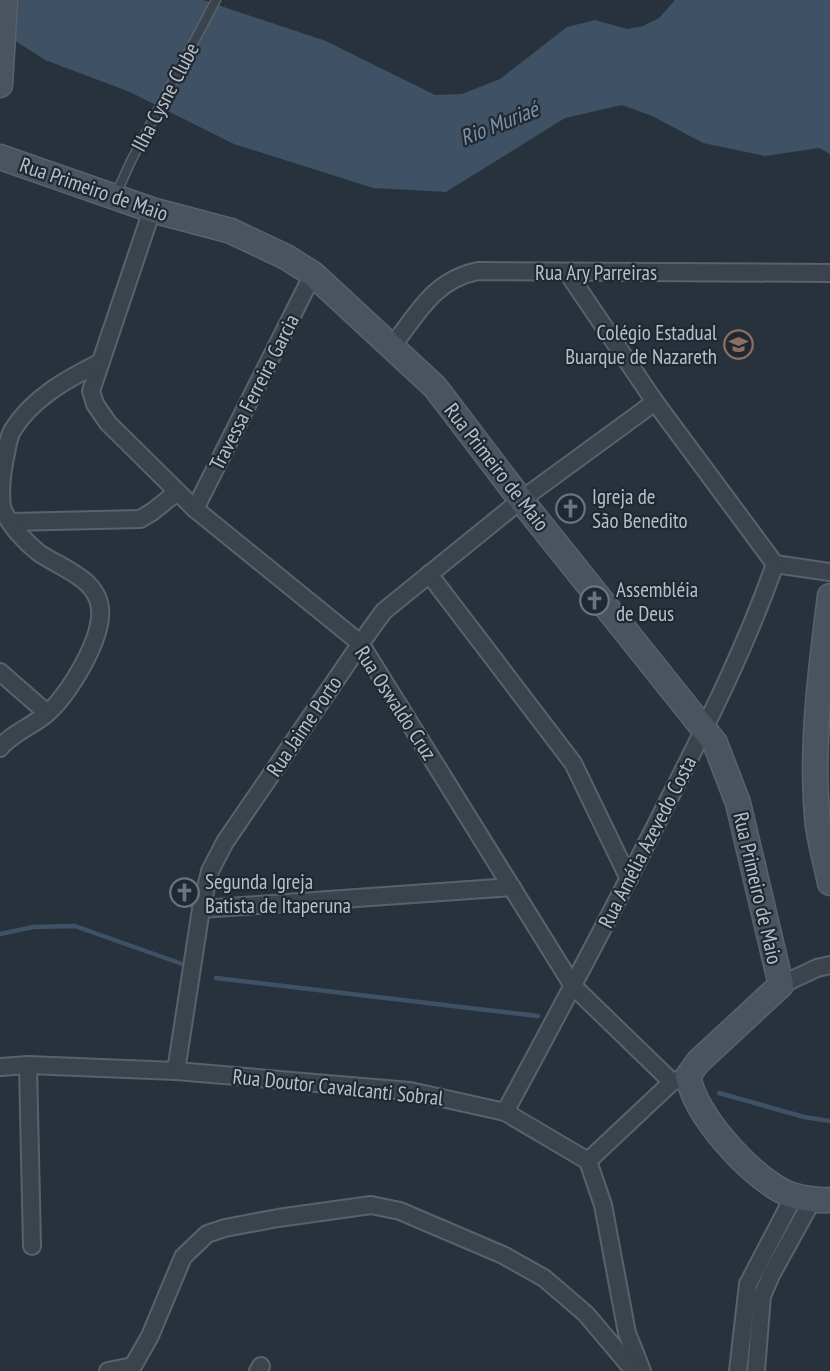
<svg xmlns="http://www.w3.org/2000/svg" width="830" height="1371" font-family="'PT Sans Narrow',sans-serif">
<rect width="100%" height="100%" fill="#28323d"/>
<!-- water -->
<path fill="#3f5164" d="M0 0H203L326 41 435 95 462 94 500 79 567 27 595 20 627 29 643 26 659 18 675 0H830V154L819 148 765 156 703 143 652 116 622 105 565 118 446 192 373 188 234 144 130 92 45 60 0 31Z"/>
<g fill="none" stroke-linecap="round" stroke-linejoin="round">
<!-- stream -->
<g stroke="#3f5164" stroke-width="4.5">
<path d="M0 934 33 927 75 926 185 965"/>
<path d="M216 978 538 1016"/>
<path d="M719 1093 804 1117 830 1121"/>
</g>
<defs>
<path id="lane" d="M116 194 131 161 216 0"/>
<g id="street">
<path d="M152 210 91 391 95 404 108 423 195 509 360 643 573 986 672 1082"/>
<path d="M567 272 655 402 775 564 830 572"/>
<path d="M393 345C419 312 434 280 478 271L830 273"/>
<path d="M195 509 313 274"/>
<path d="M11 522 140 519 152 512 177 492"/>
<path d="M429 574 573 763 629 879"/>
<path d="M0 672 47 713"/>
<path d="M0 748C10 735 31 726 44 716 67 698 97 647 100 618 104 580 64 570 39 553 25 542 8 524 2 507 0 492 2 473 5 458 7 450 8 438 12 431 32 398 67 379 101 362"/>
<path d="M201 909 512 887"/>
<path d="M781 985 817 968 830 965"/>
<path d="M28 1065 32 1246"/>
<path d="M0 1067 28 1065 176 1071 410 1091 505 1112 588 1161 603 1205 627 1333 642 1371"/>
<path d="M176 1071 201 909 210 871 225 842 370 630 384 611 521 500 655 402"/>
<path d="M505 1112C562 1007 618 901 672 793 710 718 747 644 775 564"/>
<path d="M588 1161 672 1082 681 1079"/>
<path d="M108 1371 133 1366 150 1336 183 1257 207 1234 225 1228 278 1218 371 1205 400 1211 503 1255 544 1278 586 1314 634 1371"/>
<path d="M258 1371 261 1366"/>
<path d="M738 1371 748 1284 794 1196"/>
<path d="M756 1371 762 1296 771 1275 813 1199"/>
</g>
<g id="secondary">
<path d="M0 85 5 0"/>
<path d="M0 157 152 210 231 231 286 257 313 274 435 387 521 500 715 743 738 803 781 985 698 1062 688 1076C696 1117 748 1173 784 1192 797 1198 816 1201 830 1200"/>
<path d="M830 596C821 668 811 743 817 815 818 838 826 861 830 883"/>
</g>
</defs>
<!-- lane casing -->
<use href="#lane" stroke="#59626b" stroke-width="11"/>
<!-- street casing -->
<use href="#street" stroke="#59626b" stroke-width="20"/>
<!-- secondary casing -->
<use href="#secondary" stroke="#59626b" stroke-width="27"/>
<!-- lane -->
<use href="#lane" stroke="#3b444d" stroke-width="8"/>
<!-- street -->
<use href="#street" stroke="#3b444d" stroke-width="16"/>
<!-- secondary -->
<use href="#secondary" stroke="#4a5360" stroke-width="24"/>
</g>
<!-- icons -->
<defs>
<symbol id="school-ring" viewBox="-11 -11 22 22"><circle r="9.5" fill="#202932" stroke="#8d6e63" stroke-width="1.5"/><path d="M0-5L7-2L0 1L-7-2ZM-4 1L0 2.5L4 1V4Q0 6-4 4Z" fill="#8d6e63"/></symbol>
<symbol id="church-ring" viewBox="-11 -11 22 22"><circle r="9.5" fill="#202932" stroke="#6b7280" stroke-width="1.5"/><path d="M-1.2-6h2.4v3.5h3.3v2.4h-3.3V6h-2.4V-.1h-3.3v-2.4h3.3Z" fill="#6b7280"/></symbol>
</defs>
<g fill-rule="evenodd">
<use href="#school-ring" x="722" y="328" width="33" height="33"/>
<use href="#church-ring" x="554" y="492" width="33" height="33"/>
<use href="#church-ring" x="578" y="584" width="33" height="33"/>
<use href="#church-ring" x="168" y="876" width="33" height="33"/>
</g>
<g text-anchor="middle" dominant-baseline="central" stroke-width="4.5" stroke-linejoin="round" paint-order="stroke">
<!-- street labels -->
<g font-size="21" fill="#b7bfc8" stroke="#202932">
<text transform="translate(165 97) rotate(-62)">Ilha Cysne Clube</text>
<text transform="translate(94 189) rotate(19)">Rua Primeiro de Maio</text>
<text x="596" y="272">Rua Ary Parreiras</text>
<text transform="translate(254 392) rotate(-63)">Travessa Ferreira Garcia</text>
<text transform="translate(497 467) rotate(52)">Rua Primeiro de Maio</text>
<text transform="translate(396 703) rotate(57)">Rua Oswaldo Cruz</text>
<text transform="translate(304 726) rotate(-56)">Rua Jaime Porto</text>
<text transform="translate(647 842) rotate(-63)">Rua Amélia Azevedo Costa</text>
<text transform="translate(758 888) rotate(77)">Rua Primeiro de Maio</text>
<text transform="translate(338 1087) rotate(6)">Rua Doutor Cavalcanti Sobral</text>
</g>
<!-- poi labels -->
<g font-size="21" fill="#b7bfc8" stroke="#202932" text-anchor="start">
<text x="717" y="332" text-anchor="end">Colégio Estadual<tspan x="717" dy="24">Buarque de Nazareth</tspan></text>
<text x="592" y="496">Igreja de<tspan x="592" dy="24">São Benedito</tspan></text>
<text x="616" y="589">Assembléia<tspan x="616" dy="24">de Deus</tspan></text>
<text x="205" y="881">Segunda Igreja<tspan x="205" dy="24">Batista de Itaperuna</tspan></text>
</g>
<!-- water labels -->
<g font-size="22" font-style="italic" fill="#7b91a8" stroke="#202932">
<text transform="translate(499 123) rotate(-22)">Rio Muriaé</text>
</g>
</g>
</svg>
